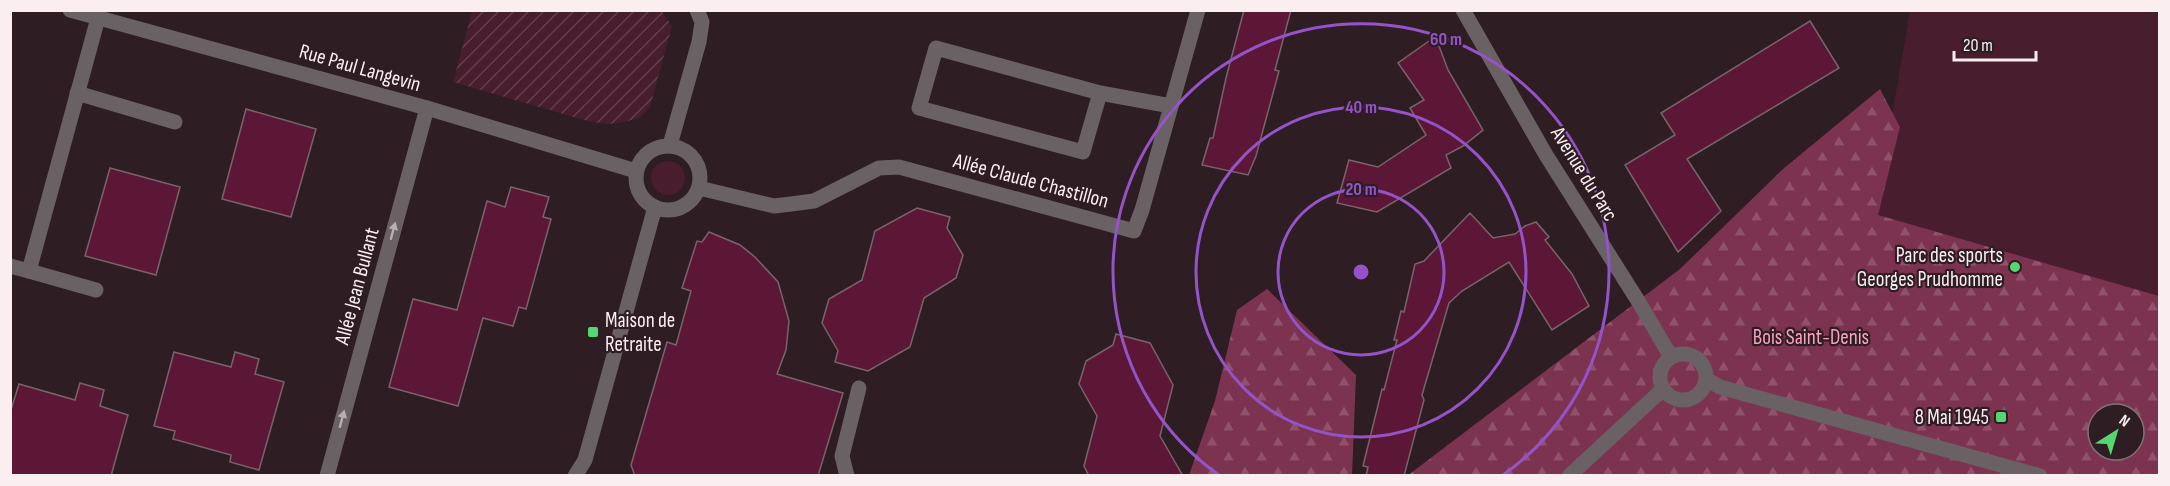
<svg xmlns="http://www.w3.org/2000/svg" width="2170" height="486" font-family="'Sofia Sans Condensed',sans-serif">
<defs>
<pattern id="forest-firs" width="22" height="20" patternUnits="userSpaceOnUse" patternTransform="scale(1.5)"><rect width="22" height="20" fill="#7c3350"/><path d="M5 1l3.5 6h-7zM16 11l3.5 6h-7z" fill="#90516a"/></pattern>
<pattern id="garden-furrows" width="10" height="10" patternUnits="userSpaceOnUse" patternTransform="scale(1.5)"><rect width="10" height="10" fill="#481d2d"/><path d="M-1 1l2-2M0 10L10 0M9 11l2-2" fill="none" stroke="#633e4c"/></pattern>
</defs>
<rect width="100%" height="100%" fill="#2e1d23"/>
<!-- grass -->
<g fill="#481d2d">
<path d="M1910 11H2159V437L2134 450V414H2098L1872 231Z"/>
<circle cx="668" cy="178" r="17"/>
</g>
<!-- forest -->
<g fill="url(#forest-firs)" fill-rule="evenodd">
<path d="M1880 89 1900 127 1878 215 2159 296V475L1407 476 1680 269 1783 169ZM2098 414H2134V450H2098Z"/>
<path d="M1267 289 1356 375 1352 475H1189L1215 401 1237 310Z"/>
</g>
<!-- garden -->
<path fill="url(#garden-furrows)" d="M472 11H662L672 26 650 107 639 118 624 122 609 124 591 122 453 82Z"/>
<!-- building -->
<g fill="#5d1736" stroke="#78636a" stroke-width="1.5">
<path d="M1244 10H1291L1275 70 1279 71 1256 156 1248 175 1202 165 1210 138H1213L1226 78Z"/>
<path d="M1810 21 1839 68 1687 159 1721 211 1678 252 1625 165 1675 135 1661 113Z"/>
<path d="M1429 41 1439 46 1448 70 1483 130 1463 146 1446 155 1451 168 1377 212 1337 203 1349 160 1378 167 1426 135 1410 108 1424 100 1398 63Z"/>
<path d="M246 109 316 129 291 217 222 199Z"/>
<path d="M110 168 180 187 156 275 85 256Z"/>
<path d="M511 187 549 197 543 217 551 219 526 309 519 307 513 326 483 318 458 406 389 387 413 299 457 310 487 201 505 207Z"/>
<path d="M917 208 950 217 947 228 963 255 956 278 924 298 910 347 868 371 835 362 838 351 822 323 829 299 862 280 875 231Z"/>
<path d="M1470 213 1493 238 1515 234 1525 226 1536 222 1549 237 1545 240 1572 274 1589 306 1552 330 1509 262 1462 291 1449 303 1422 395 1424 400 1404 476H1366L1368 467 1363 466 1382 389 1384 390 1397 340H1394L1401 311 1404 312 1415 264 1424 261Z"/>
<path d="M709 232 740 245 755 257 778 282 789 321 786 350 777 374 843 393 818 476H635L631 465 667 342 676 345 691 291 682 288 697 241 702 242Z"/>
<path d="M1116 334 1150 343 1173 385 1160 436 1183 476H1089L1084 466 1097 416 1079 384 1086 361 1113 345Z"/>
<path d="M174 352 231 367 235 352 259 359 255 374 284 382 259 470 230 462 231 455 173 439 175 431 154 426Z"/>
<path d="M80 383 104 390 100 406 128 415 111 476H10V413L19 384 75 400Z"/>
</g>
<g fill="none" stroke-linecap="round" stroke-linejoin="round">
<!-- minor -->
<g stroke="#6a6164" stroke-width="15">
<path d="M70 10 427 108 636 171"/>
<path d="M1463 10 1546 155 1640 304 1671 357"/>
<path d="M77 93 175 122"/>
<path d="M1100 93 1083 152 919 108 936 48 1100 93 1171 106"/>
<path d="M670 145 699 42 702 22 697 10"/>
<circle cx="668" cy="178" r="32"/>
<path d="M699 188 774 206 791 204 814 201 879 168 899 167 1134 231 1142 210 1198 10"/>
<path d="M10 266 29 271 98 18"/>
<path d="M29 271 96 290"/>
<circle cx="1683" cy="377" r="23"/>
<path d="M1706 379 1720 387 2040 476"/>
<path d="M327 476 427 108"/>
<path d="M575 476 585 460 655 207"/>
<path d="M847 476 842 456 859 388"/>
<path d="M1569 476 1663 389"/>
</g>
</g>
<!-- one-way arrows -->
<defs><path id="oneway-solid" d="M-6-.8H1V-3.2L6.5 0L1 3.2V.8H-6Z" transform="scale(1.5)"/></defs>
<g fill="#b9afb2">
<use href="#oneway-solid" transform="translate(393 231) rotate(-75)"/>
<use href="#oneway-solid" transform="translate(342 419) rotate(-75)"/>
</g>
<!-- distance rings -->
<g fill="none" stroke="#9453c9" stroke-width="3">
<circle cx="1361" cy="272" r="83"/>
<circle cx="1361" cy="272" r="165"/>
<path d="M1219 475A248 248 0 1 1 1503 475"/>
</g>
<!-- markers -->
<g fill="#55d671" stroke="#2e1d23" stroke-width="2">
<circle cx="2015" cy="267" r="6"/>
<rect x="587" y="326" width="12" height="12" rx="3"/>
<rect x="1995" y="411" width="12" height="12" rx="3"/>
</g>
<g text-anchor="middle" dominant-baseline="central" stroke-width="4.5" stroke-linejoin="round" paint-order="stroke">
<!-- street labels -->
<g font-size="21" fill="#faeef1" stroke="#2e1d23">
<text transform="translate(360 68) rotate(16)">Rue Paul Langevin</text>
<text transform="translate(1584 174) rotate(58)">Avenue du Parc</text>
<text transform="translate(1031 181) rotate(15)">Allée Claude Chastillon</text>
<text transform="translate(357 286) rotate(-75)">Allée Jean Bullant</text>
</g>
<!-- poi labels -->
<g font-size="21" fill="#faeef1" stroke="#2e1d23" text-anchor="end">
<text x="2003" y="255">Parc des sports<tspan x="2003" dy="24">Georges Prudhomme</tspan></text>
<text x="605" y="320" text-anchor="start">Maison de<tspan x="605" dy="24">Retraite</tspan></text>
<text x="1989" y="417">8 Mai 1945</text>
</g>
<!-- park labels -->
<g font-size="21" fill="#faa3c0" stroke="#2e1d23">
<text x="1811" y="337">Bois Saint-Denis</text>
</g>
</g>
<circle cx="1361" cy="272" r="9" fill="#9453c9" stroke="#2e1d23" stroke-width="3"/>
<g font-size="18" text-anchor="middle" font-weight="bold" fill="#9453c9" stroke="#2e1d23" stroke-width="4.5" stroke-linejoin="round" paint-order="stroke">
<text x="1446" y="45">60 m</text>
<text x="1361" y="113">40 m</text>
<text x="1361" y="195">20 m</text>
</g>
<!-- border -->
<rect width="2170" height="486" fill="none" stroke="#faeef1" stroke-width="24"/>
<!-- north arrow -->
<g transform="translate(2116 432) rotate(37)"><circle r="28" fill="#2e1d23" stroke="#807175" stroke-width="1.5"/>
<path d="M0-4.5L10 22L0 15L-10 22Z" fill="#55d671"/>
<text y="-9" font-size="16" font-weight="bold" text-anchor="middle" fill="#faeef1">N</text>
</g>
<!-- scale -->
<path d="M1954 51v9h82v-9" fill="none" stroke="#faeef1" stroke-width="3"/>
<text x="1963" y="51" font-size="18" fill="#faeef1" stroke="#2e1d23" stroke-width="4.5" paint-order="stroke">20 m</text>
</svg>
